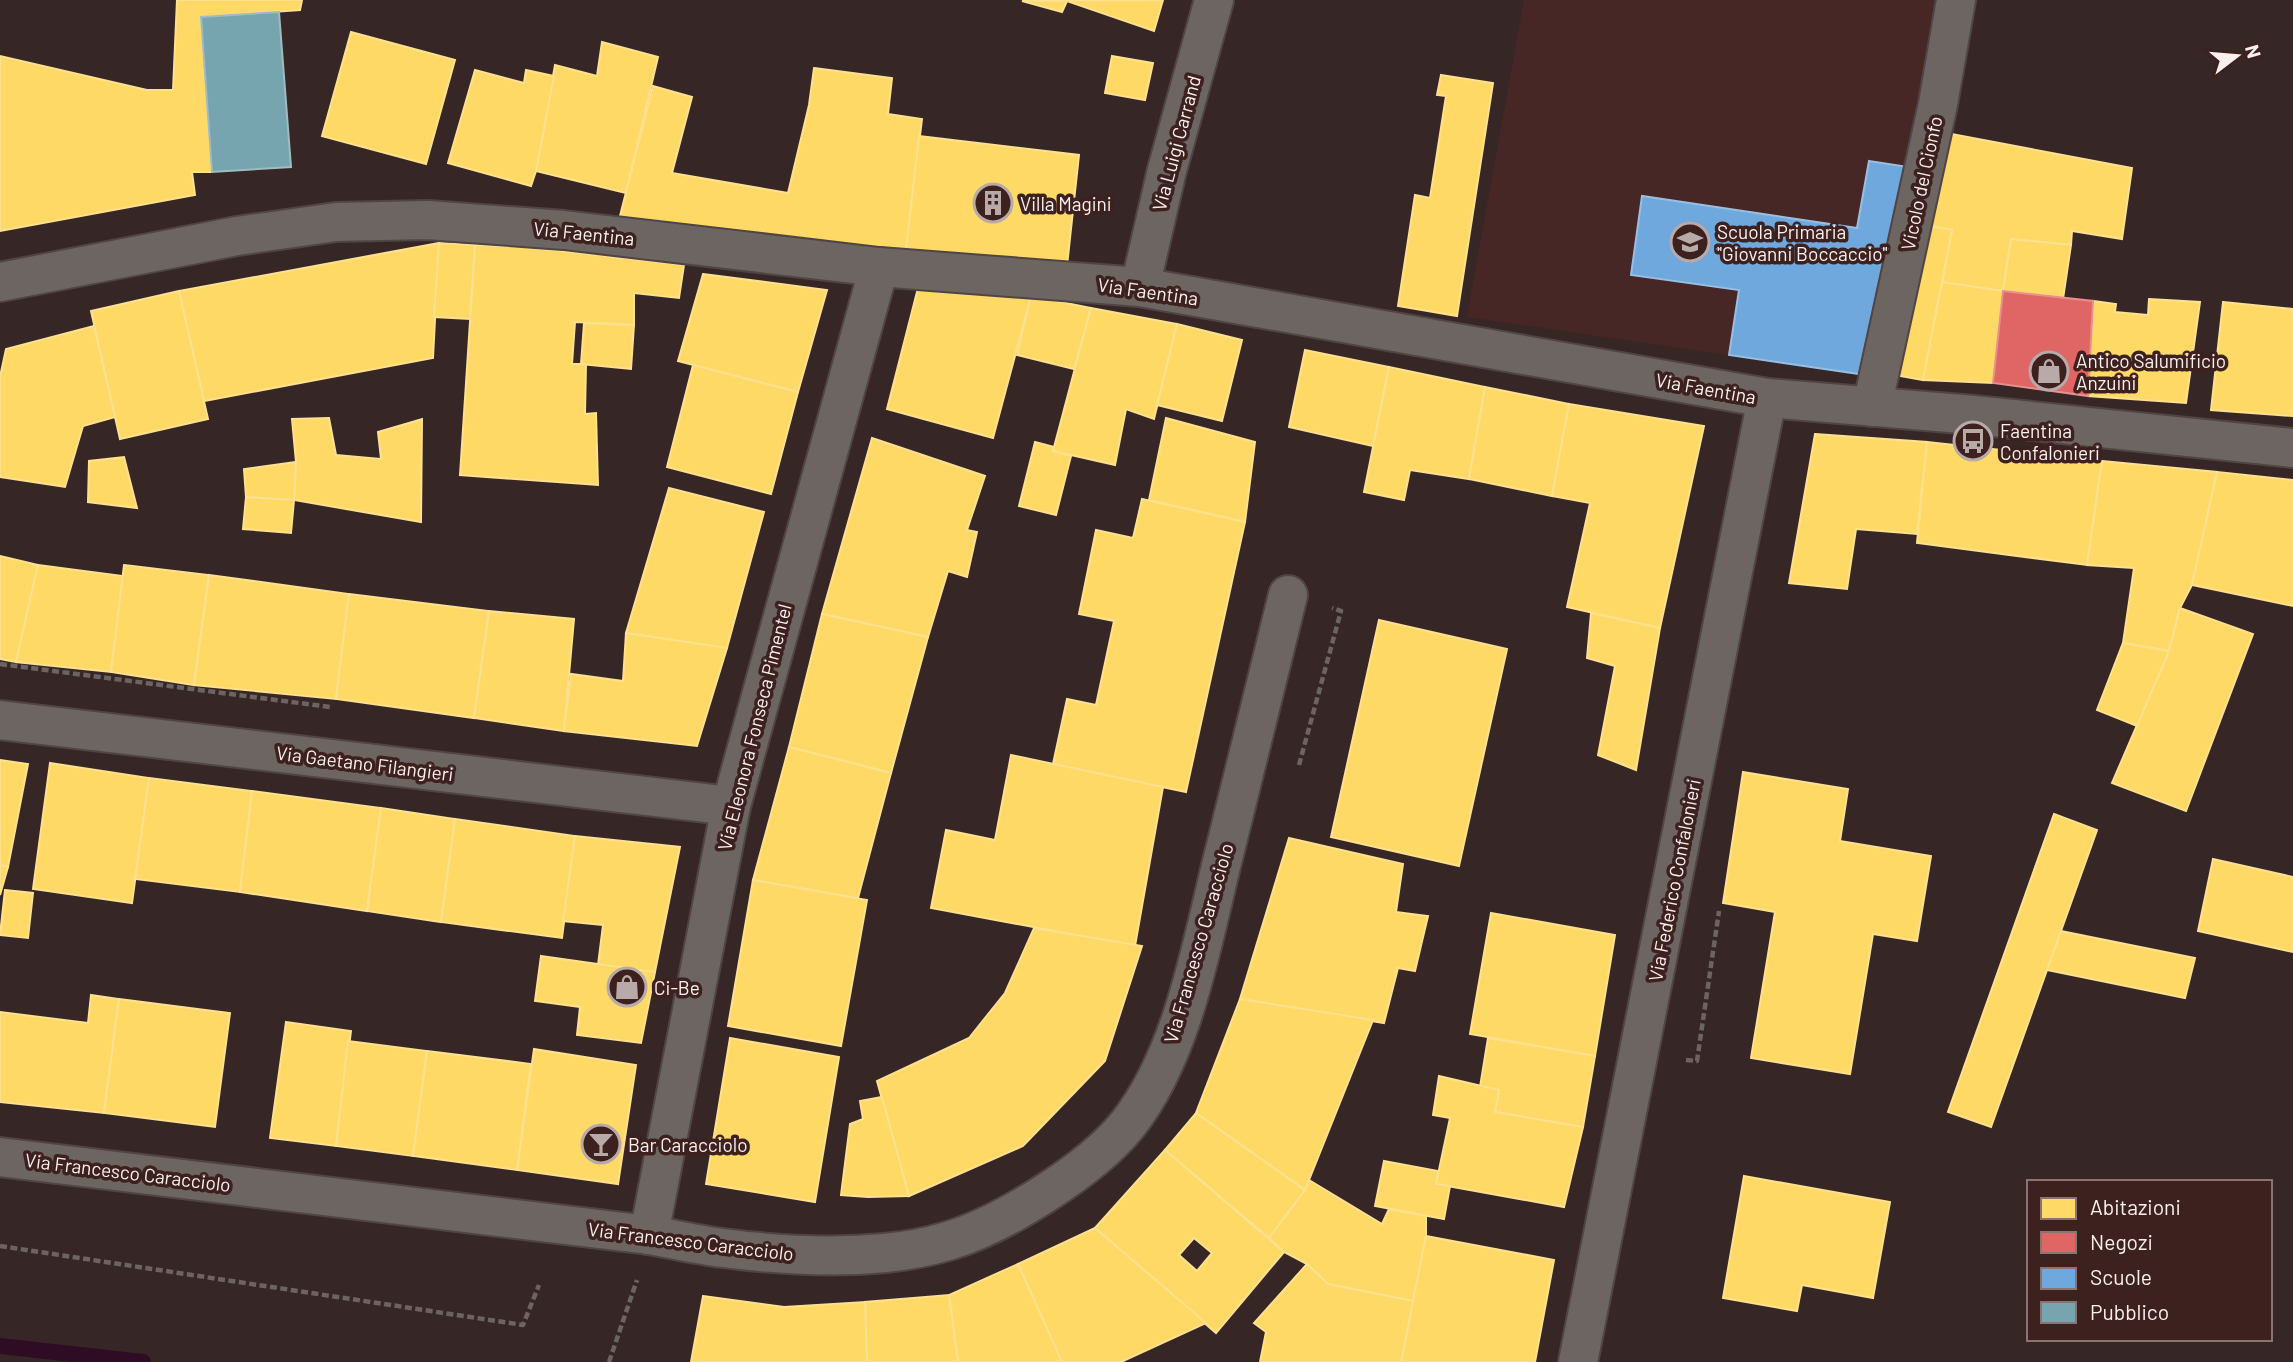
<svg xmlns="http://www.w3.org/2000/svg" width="2293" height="1362" font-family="Barlow,sans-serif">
<rect width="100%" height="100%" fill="#362726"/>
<!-- built -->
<path fill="#472725" d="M1524 0H1941L1873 376 1467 317Z"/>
<!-- homes -->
<g fill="#ffd966" stroke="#fee08f" stroke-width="2" fill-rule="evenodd">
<path d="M177 0H302L300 10 201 17 212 172H192L195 195 0 231V56L147 90H173Z"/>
<path d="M1163 0 1154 31 1067 1 1062 12 1022 1Z"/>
<path d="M351 32 455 60 426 164 322 136Z"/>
<path d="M602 42 658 57 626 193 536 171 555 65 597 76Z"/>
<path d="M1112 56 1153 63 1145 100 1105 93Z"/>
<path d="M814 68 892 78 888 114 922 119 906 250 834 245 619 220 653 86 692 97 672 173 788 193 809 105Z"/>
<path d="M475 70 524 83 526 70 554 76 536 171 531 186 448 163Z"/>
<path d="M1441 75 1493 83 1457 316 1398 306 1415 195 1430 198 1446 96 1437 95Z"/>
<path d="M1941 132 2132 168 2122 239 2072 231 2071 245 2011 239 2003 291 1942 282 1952 230 1919 224Z"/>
<path d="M919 136 1079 155 1067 266 906 250Z"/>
<path d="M1919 224 1952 230 1923 380 1889 374Z"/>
<path d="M2011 239 2071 245 2063 299 2003 291Z"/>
<path d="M439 243 433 358 204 401 179 291Z"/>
<path d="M439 243 475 245 470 319 434 317Z"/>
<path d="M475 245 525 247 684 265 679 298 634 293V325L575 322 572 364H586L585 414 596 413 598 485 460 475Z"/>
<path d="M703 274 827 290 798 392 678 361Z"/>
<path d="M1942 282 2003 291 1993 383 1923 380Z"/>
<path d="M919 284 1031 296 993 438 887 409Z"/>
<path d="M179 291 208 419 120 439 91 311Z"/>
<path d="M1031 296 1091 308 1074 369 1017 355Z"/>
<path d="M2149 299 2200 302 2186 403 2088 396 2093 301 2116 304 2115 312 2148 315Z"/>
<path d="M2223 302 2293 309V416L2211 410Z"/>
<path d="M1091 308 1177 324 1154 419 1126 409 1115 465 1053 451Z"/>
<path d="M584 323 634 325 631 369 581 364Z"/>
<path d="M1177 324 1242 340 1222 421 1157 405Z"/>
<path d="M94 326 115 417 83 426 65 487 0 477V377L6 349Z"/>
<path d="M1305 350 1389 367 1373 446 1289 427Z"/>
<path d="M693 365 798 392 771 494 667 467Z"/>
<path d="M1389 367 1485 387 1469 479 1410 470 1404 500 1364 492Z"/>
<path d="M1485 387 1569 404 1552 496 1469 479Z"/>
<path d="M1569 404 1704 426 1660 628 1567 607 1590 503 1552 496Z"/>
<path d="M329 418 336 455 381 459 378 432 422 419 421 522 294 500 296 462 292 419Z"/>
<path d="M1166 418 1255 442 1245 522 1149 500Z"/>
<path d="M1815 434 1927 442 1917 534 1856 529 1847 589 1789 583Z"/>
<path d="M872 438 985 476 967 530 977 532 967 577 948 571 928 637 822 614Z"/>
<path d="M1035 442 1054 447 1053 451 1071 456 1056 515 1019 506Z"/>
<path d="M1927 442 2102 461 2087 565 1917 543Z"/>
<path d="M124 457 137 508 88 502 89 461Z"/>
<path d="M2102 461 2217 472 2192 585 2180 608 2169 651 2123 643 2134 568 2087 565Z"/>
<path d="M296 462 294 500 246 497 244 469Z"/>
<path d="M2217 472 2293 480V606L2192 585Z"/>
<path d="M669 488 764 512 727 648 626 633Z"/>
<path d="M246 497 294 500 291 533 243 529Z"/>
<path d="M1142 499 1245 522 1186 792 1053 764 1067 699 1096 705 1114 621 1079 614 1096 530 1133 538Z"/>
<path d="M0 556 38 565 16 662 0 659Z"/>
<path d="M38 565 123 576 111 672 16 662Z"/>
<path d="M124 565 209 575 194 685 111 672Z"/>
<path d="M209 575 349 594 336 699 194 685Z"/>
<path d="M349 594 489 611 474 718 336 699Z"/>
<path d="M2180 608 2253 634 2186 811 2112 783 2169 651Z"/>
<path d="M489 611 574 619 564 731 474 718Z"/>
<path d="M1591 613 1660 628 1636 770 1598 755 1615 666 1587 658Z"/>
<path d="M822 614 928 637 891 773 789 747Z"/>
<path d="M1379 620 1507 649 1459 866 1331 837Z"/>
<path d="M626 633 727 648 697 746 564 731 571 674 623 681Z"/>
<path d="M2123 643 2169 651 2137 726 2097 710Z"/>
<path d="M789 747 891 773 858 898 753 880Z"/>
<path d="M1011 755 1163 787 1135 946 931 908 946 830 995 840Z"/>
<path d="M0 760 28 764 8 867 0 865Z"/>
<path d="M50 763 149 778 132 903 33 889Z"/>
<path d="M1743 772 1848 789 1840 841 1931 856 1917 941 1873 934 1850 1074 1751 1058 1775 912 1723 903Z"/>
<path d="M149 778 252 791 240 892 135 879Z"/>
<path d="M252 791 381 808 367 911 240 892Z"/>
<path d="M381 808 455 819 441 922 367 911Z"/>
<path d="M2054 814 2097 830 1991 1127 1948 1112Z"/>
<path d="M455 819 575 836 562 938 441 922Z"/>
<path d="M575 836 680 847 655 972 598 965 603 925 563 921Z"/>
<path d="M1289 838 1403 864 1396 912 1428 916 1415 971 1398 968 1384 1023 1240 999Z"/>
<path d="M2213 859 2293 877V952L2198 931Z"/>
<path d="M0 865 8 867 0 895Z"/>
<path d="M753 880 867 900 841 1046 728 1026Z"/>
<path d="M5 890 33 893 28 938 0 935Z"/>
<path d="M1491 913 1615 935 1595 1056 1470 1034Z"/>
<path d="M1034 928 1142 946 1105 1061 1023 1146 909 1196 877 1081 969 1038 1005 993Z"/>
<path d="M2061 931 2195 958 2185 998 2047 970Z"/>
<path d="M541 956 655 972 641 1043 577 1035 580 1007 535 1001Z"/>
<path d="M91 995 119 999 104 1113 0 1102V1012L88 1023Z"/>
<path d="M119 999 230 1013 215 1127 104 1113Z"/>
<path d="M1240 999 1373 1020 1305 1190 1196 1113Z"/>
<path d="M286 1022 351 1031 336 1146 270 1138Z"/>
<path d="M730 1038 839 1057 815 1202 706 1184Z"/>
<path d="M1488 1038 1595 1056 1583 1127 1495 1112 1499 1090 1480 1087Z"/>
<path d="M348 1041 427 1051 413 1156 336 1146Z"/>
<path d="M534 1049 636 1065 618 1184 517 1170Z"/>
<path d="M427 1051 531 1064 517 1170 413 1156Z"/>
<path d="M1439 1076 1499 1090 1495 1112 1583 1127 1564 1207 1436 1184 1450 1118 1433 1115Z"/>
<path d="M882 1097 909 1196 868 1197 841 1195 850 1124 863 1119 860 1101Z"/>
<path d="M1196 1113 1305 1190 1269 1238 1165 1150Z"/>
<path d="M1165 1150 1284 1252 1216 1333 1095 1228ZM1194 1238 1212 1253 1197 1271 1179 1255Z"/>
<path d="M1384 1161 1438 1171 1436 1184 1450 1186 1444 1219 1375 1206Z"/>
<path d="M1744 1176 1890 1202 1873 1298 1802 1285 1797 1311 1723 1298Z"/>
<path d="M1309 1180 1382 1224 1389 1209 1426 1216V1236L1413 1301 1328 1284 1307 1264 1284 1252 1269 1238 1305 1190Z"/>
<path d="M1095 1228 1206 1323 1121 1362H1062L1018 1264Z"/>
<path d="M1426 1236 1554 1260 1535 1362H1401Z"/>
<path d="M1018 1264 1062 1362H958L949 1295Z"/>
<path d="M1307 1264 1328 1284 1413 1301 1401 1362H1260L1266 1332 1254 1323Z"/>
<path d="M949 1295 958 1362H867L865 1302Z"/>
<path d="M703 1296 784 1307 865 1302 867 1362H691Z"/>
</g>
<!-- shops -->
<path fill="#e06666" stroke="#e88f8f" stroke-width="2" d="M2003 291 2093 301 2088 396 1993 383Z"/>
<!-- schools -->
<path fill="#6fa8dc" stroke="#99bee2" stroke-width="2" d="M1869 161 1915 168 1873 376 1729 355 1739 290 1631 275 1642 196 1857 228Z"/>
<!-- public -->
<path fill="#76a5af" stroke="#9ebcc2" stroke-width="2" d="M279 12 291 167 212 172 201 17Z"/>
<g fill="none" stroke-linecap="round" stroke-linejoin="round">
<!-- stream -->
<path stroke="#2e0d24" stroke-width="16" d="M0 1346 143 1362"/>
<defs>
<g id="minor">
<path d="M0 282 237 236 336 222 427 220 564 230 879 267 1140 287 1767 398 1974 415 2293 448"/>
<path d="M1140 287 1167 170 1214 0"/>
<path d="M1872 407 1938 104 1956 0"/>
<path d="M0 720 731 806"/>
<path d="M0 1157 649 1235C674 1239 698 1245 723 1248 777 1255 831 1258 885 1253 906 1251 928 1247 948 1241 1003 1225 1092 1169 1128 1124 1183 1054 1201 947 1222 862 1244 773 1266 684 1288 595"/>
<path d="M649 1235 731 806 879 267"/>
<path d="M1578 1362 1767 398"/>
</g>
</defs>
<!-- minor casing -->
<use href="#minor" stroke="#504444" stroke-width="42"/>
<!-- path -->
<g stroke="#6d6362" stroke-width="4.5" stroke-dasharray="7 3.5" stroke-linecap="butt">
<path d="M0 664 330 707"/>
<path d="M1299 765 1341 611 1332 608"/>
<path d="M1686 1060 1697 1061 1719 911"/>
<path d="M0 1246 523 1325 539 1285"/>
<path d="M609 1362 637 1280"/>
</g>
<!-- minor -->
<use href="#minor" stroke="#6d6562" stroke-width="38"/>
</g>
<!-- icons -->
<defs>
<symbol id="building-ring" viewBox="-11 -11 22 22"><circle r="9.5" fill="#3d211f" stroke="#b7aaa9" stroke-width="1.5"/><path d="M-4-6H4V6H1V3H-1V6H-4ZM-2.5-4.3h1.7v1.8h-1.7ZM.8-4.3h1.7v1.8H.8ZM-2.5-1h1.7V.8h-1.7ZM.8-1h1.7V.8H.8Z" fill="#b7aaa9"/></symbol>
<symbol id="school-ring" viewBox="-11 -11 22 22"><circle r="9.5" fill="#3d211f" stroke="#b7aaa9" stroke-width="1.5"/><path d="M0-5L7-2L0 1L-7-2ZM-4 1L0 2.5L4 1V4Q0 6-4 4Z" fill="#b7aaa9"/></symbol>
<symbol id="shop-ring" viewBox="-11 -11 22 22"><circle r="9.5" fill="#3d211f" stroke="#b7aaa9" stroke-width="1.5"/><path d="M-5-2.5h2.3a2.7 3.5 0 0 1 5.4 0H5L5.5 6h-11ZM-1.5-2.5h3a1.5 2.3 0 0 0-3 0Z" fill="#b7aaa9"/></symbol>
<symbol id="bus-ring" viewBox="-11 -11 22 22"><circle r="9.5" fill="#3d211f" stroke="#b7aaa9" stroke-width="1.5"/><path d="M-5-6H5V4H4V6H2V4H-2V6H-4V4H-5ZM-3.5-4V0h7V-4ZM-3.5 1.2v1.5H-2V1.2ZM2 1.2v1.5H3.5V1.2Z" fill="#b7aaa9"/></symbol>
<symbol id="bar-ring" viewBox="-11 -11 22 22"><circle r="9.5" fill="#3d211f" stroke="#b7aaa9" stroke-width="1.5"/><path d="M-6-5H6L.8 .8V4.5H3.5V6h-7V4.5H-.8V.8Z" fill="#b7aaa9"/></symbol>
</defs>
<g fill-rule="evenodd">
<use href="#building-ring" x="971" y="181" width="44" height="44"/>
<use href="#school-ring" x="1668" y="220" width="44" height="44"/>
<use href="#shop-ring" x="2027" y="349" width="44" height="44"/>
<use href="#bus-ring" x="1951" y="419" width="44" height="44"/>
<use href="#shop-ring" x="605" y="965" width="44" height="44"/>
<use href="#bar-ring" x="579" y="1122" width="44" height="44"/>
</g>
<g text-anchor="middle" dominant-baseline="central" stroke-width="7" stroke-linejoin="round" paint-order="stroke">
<!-- street labels -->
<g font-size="19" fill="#fcf0ef" stroke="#3d211f">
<text transform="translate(1176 143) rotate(-75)">Via Luigi Carrand</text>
<text transform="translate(1921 183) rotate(-78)">Vicolo del Cionfo</text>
<text transform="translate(584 233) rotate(6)">Via Faentina</text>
<text transform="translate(1148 291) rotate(8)">Via Faentina</text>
<text transform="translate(1706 388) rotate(10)">Via Faentina</text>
<text transform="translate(754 727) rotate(-76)">Via Eleonora Fonseca Pimentel</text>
<text transform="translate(365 763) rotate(7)">Via Gaetano Filangieri</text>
<text transform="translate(1674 880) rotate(-79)">Via Federico Confalonieri</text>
<text transform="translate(1198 943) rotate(-74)">Via Francesco Caracciolo</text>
<text transform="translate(128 1172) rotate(7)">Via Francesco Caracciolo</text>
<text transform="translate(691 1241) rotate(7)">Via Francesco Caracciolo</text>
</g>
<!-- poi labels -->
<g font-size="19" fill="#fcf0ef" stroke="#3d211f" text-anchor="start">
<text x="1020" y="203">Villa Magini</text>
<text x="1717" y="231">Scuola Primaria<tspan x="1717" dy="22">"Giovanni Boccaccio"</tspan></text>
<text x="2076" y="360">Antico Salumificio<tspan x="2076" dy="22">Anzuini</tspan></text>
<text x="2000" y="430">Faentina<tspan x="2000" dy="22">Confalonieri</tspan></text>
<text x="654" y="987">Ci-Be</text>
<text x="628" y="1144">Bar Caracciolo</text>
</g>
</g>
<!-- legend -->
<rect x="2027" y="1180" width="245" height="161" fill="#3d211f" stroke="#897472" stroke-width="2"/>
<rect x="2041" y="1198" width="35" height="21" fill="#ffd966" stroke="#897472" stroke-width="2"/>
<text x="2090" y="1215" font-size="21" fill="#fcf0ef">Abitazioni</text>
<rect x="2041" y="1232" width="35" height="21" fill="#e06666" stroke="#897472" stroke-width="2"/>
<text x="2090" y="1250" font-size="21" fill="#fcf0ef">Negozi</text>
<rect x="2041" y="1268" width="35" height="21" fill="#6fa8dc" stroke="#897472" stroke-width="2"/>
<text x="2090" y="1285" font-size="21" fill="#fcf0ef">Scuole</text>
<rect x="2041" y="1302" width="35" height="21" fill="#76a5af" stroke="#897472" stroke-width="2"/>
<text x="2090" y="1320" font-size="21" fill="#fcf0ef">Pubblico</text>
<!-- north arrow -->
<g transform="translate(2237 56) rotate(74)" stroke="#3d211f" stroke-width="5" paint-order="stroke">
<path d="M0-5L12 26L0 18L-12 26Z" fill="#fcf0ef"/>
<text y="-10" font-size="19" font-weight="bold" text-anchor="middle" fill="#fcf0ef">N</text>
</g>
</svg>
